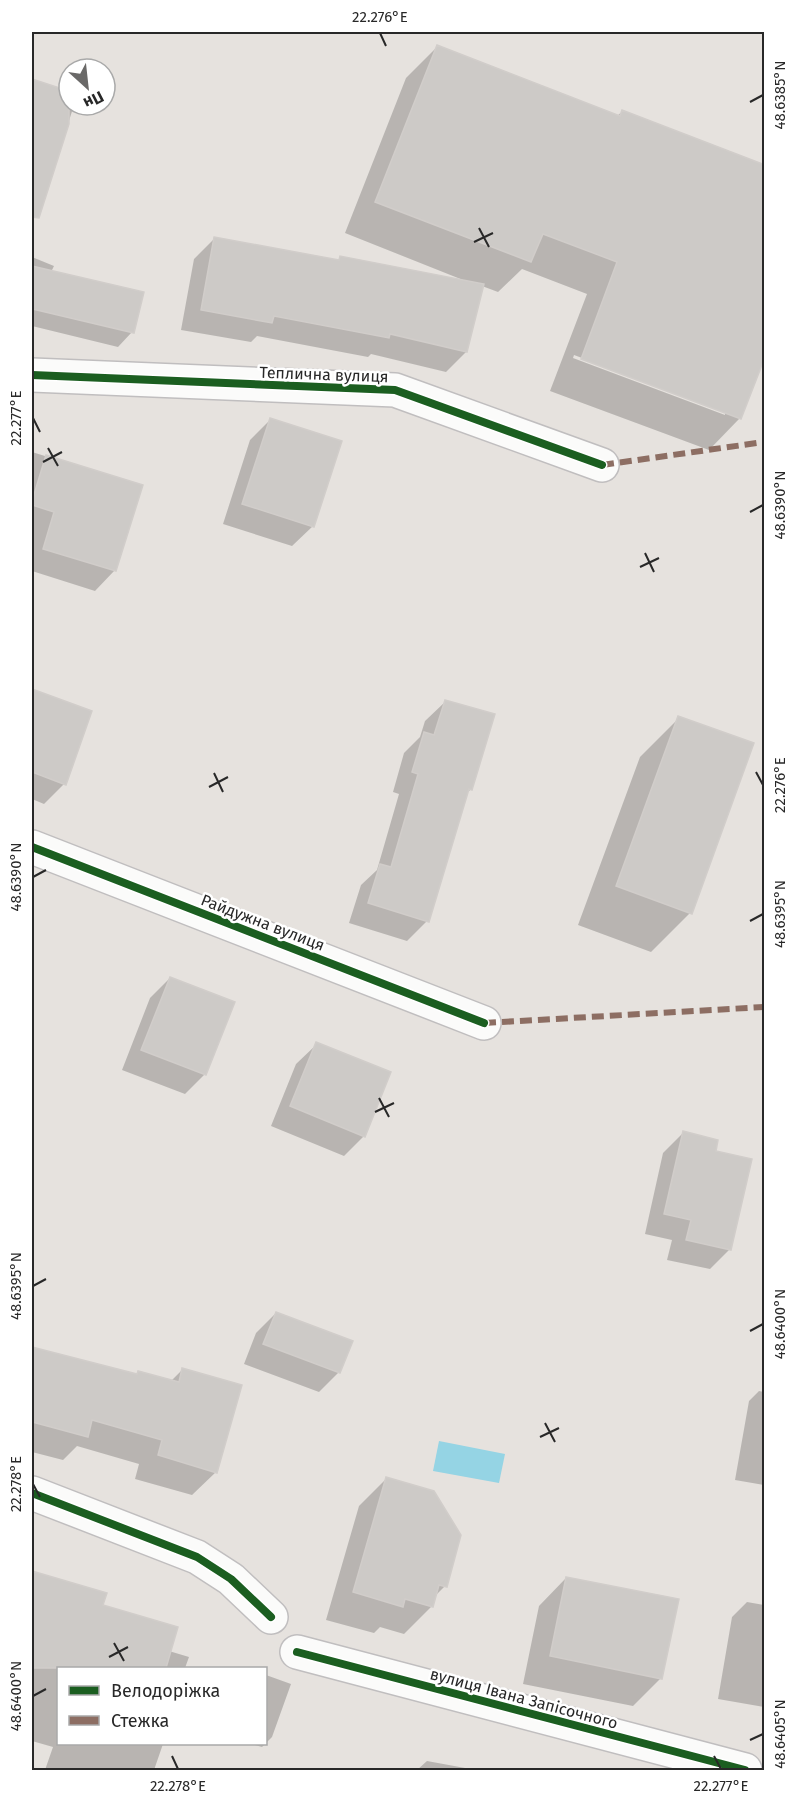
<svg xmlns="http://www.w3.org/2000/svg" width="796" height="1802" font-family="'Fira Sans',sans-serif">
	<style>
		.water { fill: #95d4e4 }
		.shadow { fill: #0003; fill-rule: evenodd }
		.building { fill: #cdcac7; stroke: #d1cdca; stroke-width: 1.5 }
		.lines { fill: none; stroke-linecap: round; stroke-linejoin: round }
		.minor-casing { stroke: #c0bebf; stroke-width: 36 }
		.minor { stroke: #fbfbfa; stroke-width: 33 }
		.quiet { stroke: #8d6e63; stroke-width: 6; stroke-dasharray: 12 6; stroke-linecap: butt }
		.cycleway-casing { stroke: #fff; stroke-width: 11 }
		.cycleway { stroke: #1b5e20; stroke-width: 8 }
		.ticks { fill: none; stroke: #282828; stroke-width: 2 }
		.labels { text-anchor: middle; stroke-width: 5; stroke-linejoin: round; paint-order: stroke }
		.street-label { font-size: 16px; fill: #282828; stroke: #fff }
		.neatline { fill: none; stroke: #282828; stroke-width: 2 }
		.ticks-label { font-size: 15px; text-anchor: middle; fill: #282828 }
	</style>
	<rect width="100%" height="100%" fill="#e6e2de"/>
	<path class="water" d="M 439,1441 L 505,1454 L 499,1483 L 433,1471 Z"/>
	<path class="shadow" d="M 437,47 L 617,116 L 623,111 L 740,418 L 709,450 L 550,391 L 587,294 L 522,269 L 498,292 L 482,286 L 466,352 L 446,372 L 371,354 L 368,357 L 257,336 L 251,342 L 181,330 L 194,259 L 214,239 L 337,261 L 341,257 L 468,282 L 345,233 L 406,78 ZM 574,355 L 725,411 L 725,415 L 573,358 Z
		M 32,81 L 69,93 L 69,105 L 74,105 L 49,184 L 32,201 Z
		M 32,257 L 54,266 L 51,272 L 132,332 L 118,347 L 32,326 Z
		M 270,420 L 313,526 L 292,546 L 223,524 L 250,440 Z
		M 32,452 L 142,486 L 115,570 L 95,591 L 32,571 Z
		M 32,691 L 90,712 L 64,784 L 44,804 L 32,799 Z
		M 446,701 L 471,789 L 466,794 L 427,921 L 407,941 L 349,923 L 361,885 L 377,870 L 399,794 L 393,792 L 404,753 L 420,737 L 425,721 Z
		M 679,718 L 690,913 L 651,952 L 578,925 L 640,757 Z
		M 170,978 L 205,1074 L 185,1094 L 122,1070 L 150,998 Z
		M 317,1044 L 364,1136 L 344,1156 L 271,1126 L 296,1064 Z
		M 683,1133 L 714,1152 L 730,1249 L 710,1269 L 667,1260 L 672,1240 L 645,1234 L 663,1153 Z
		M 276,1313 L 339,1372 L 319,1392 L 244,1364 L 256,1333 Z
		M 32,1348 L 135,1375 L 138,1372 L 171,1381 L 183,1369 L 216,1472 L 192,1495 L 135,1479 L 139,1464 L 77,1446 L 63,1460 L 32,1452 Z
		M 759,1391 L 764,1392 L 764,1485 L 735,1480 L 749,1401 Z
		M 387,1478 L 445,1586 L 434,1597 L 432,1606 L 404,1634 L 380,1627 L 374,1633 L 326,1620 L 359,1506 Z
		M 32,1573 L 105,1594 L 101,1606 L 169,1651 L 189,1657 L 185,1668 L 58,1668 L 58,1744 L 163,1744 L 154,1770 L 45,1770 L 53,1747 L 32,1741 Z
		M 566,1578 L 661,1678 L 633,1706 L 523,1684 L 539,1606 Z
		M 747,1602 L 764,1605 L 764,1707 L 718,1699 L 732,1617 Z
		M 266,1675 L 291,1684 L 272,1737 L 262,1747 L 251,1744 L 266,1744 Z
		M 427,1761 L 476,1770 L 417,1770 Z"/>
	<path class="building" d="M 437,45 L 620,116 L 622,110 L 765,165 L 765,357 L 741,419 L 581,359 L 617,262 L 543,234 L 531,262 L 375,202 Z
		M 32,79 L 69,91 L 69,124 L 39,218 L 32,217 Z
		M 214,237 L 339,260 L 340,256 L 484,284 L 467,352 L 390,334 L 389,338 L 274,316 L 272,323 L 201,310 Z
		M 32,266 L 144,292 L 134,333 L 32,309 Z
		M 270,418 L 342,441 L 314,527 L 242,504 Z
		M 46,455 L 143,485 L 116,571 L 43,549 L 54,512 L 32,505 L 32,501 Z
		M 32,689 L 92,711 L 66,785 L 32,772 Z
		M 445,700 L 495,714 L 472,790 L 469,789 L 429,922 L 368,903 L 380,864 L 391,867 L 418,774 L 412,772 L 424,732 L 434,735 Z
		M 678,716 L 754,743 L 692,914 L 616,886 Z
		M 170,977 L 235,1002 L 206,1075 L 141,1050 Z
		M 316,1042 L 391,1072 L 365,1137 L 290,1106 Z
		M 683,1131 L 718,1140 L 716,1151 L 752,1159 L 731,1250 L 686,1240 L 691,1220 L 664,1214 Z
		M 276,1312 L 353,1341 L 340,1373 L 263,1344 Z
		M 32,1347 L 137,1374 L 138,1371 L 179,1382 L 182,1368 L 242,1385 L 217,1473 L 158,1455 L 162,1440 L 92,1420 L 88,1437 L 32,1422 Z
		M 386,1477 L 434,1491 L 461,1535 L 447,1587 L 439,1585 L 433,1607 L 405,1599 L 403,1607 L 353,1592 Z
		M 32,1571 L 107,1593 L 103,1605 L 178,1627 L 166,1668 L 32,1668 Z
		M 566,1577 L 679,1599 L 662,1679 L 550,1656 Z"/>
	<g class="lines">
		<defs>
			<path id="minor" d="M 32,375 L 395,390 L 602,465
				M 32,847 L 484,1023
				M 32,1493 L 197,1557 L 231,1579 L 271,1617
				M 297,1652 L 745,1770"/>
		</defs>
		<use href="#minor" class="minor-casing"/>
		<use href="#minor" class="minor"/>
		<path class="quiet" d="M 602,465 L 764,442
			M 484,1023 L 764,1007"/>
		<defs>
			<path id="cycleway" d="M 32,375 L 395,390 L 602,465
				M 32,847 L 484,1023
				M 32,1493 L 197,1557 L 231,1579 L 271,1617
				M 297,1652 L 745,1770"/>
		</defs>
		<use href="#cycleway" class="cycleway-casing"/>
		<use href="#cycleway" class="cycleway"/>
	</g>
	<path class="ticks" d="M 380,33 L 386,46M 750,102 L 763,95M 479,228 L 489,247M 474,242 L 493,233M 33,418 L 40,432M 48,448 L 58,466M 43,462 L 62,452M 750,512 L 763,505M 645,553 L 654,572M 640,567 L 659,558M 756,772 L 763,785M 214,773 L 223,792M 209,787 L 228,777M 33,877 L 46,870M 750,921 L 763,914M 379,1098 L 389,1117M 375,1112 L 394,1103M 33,1286 L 46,1279M 750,1331 L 763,1324M 545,1423 L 555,1442M 540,1437 L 559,1428M 33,1484 L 40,1497M 114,1643 L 124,1661M 109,1657 L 128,1647M 33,1696 L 46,1689M 750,1740 L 763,1734M 172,1756 L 178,1769M 714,1756 L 721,1769"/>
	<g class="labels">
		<g class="street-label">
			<text transform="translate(324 374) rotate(2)" y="6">Теплична вулиця</text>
			<text transform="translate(263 922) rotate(21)" y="6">Райдужна вулиця</text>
			<text transform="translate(524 1698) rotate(15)" y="6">вулиця Івана Запісочного</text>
		</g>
	</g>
	<rect width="796" height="1802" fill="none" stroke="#ffffff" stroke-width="66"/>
	<rect x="57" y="1667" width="210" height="78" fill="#ffffff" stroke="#a9a9a9" stroke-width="1.5"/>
	<rect x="69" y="1686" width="30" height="9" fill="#1b5e20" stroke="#a9a9a9" stroke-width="1.5"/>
	<text x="111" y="1697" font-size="18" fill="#282828">Велодоріжка</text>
	<rect x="69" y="1716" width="30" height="9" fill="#8d6e63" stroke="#a9a9a9" stroke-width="1.5"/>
	<text x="111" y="1727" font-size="18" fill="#282828">Стежка</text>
	<g transform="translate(87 87) rotate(153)"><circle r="28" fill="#ffffff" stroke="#a9a9a9" stroke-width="1.5"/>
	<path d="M0-4.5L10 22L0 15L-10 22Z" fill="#6a6968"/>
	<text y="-9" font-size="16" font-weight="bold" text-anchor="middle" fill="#282828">Пн</text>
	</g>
	<rect x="33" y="33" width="730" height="1736" class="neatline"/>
	<g class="ticks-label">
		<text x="380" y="22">22.276°E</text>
		<text transform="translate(780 95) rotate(-90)" y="5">48.6385°N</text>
		<text transform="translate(16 418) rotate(-90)" y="5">22.277°E</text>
		<text transform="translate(780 505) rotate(-90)" y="5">48.6390°N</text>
		<text transform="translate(780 785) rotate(-90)" y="5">22.276°E</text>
		<text transform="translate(16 877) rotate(-90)" y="5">48.6390°N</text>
		<text transform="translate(780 914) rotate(-90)" y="5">48.6395°N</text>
		<text transform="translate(16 1286) rotate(-90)" y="5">48.6395°N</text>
		<text transform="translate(780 1324) rotate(-90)" y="5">48.6400°N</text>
		<text transform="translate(16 1484) rotate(-90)" y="5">22.278°E</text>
		<text transform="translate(16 1696) rotate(-90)" y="5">48.6400°N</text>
		<text transform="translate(780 1734) rotate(-90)" y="5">48.6405°N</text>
		<text x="178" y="1791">22.278°E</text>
		<text x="721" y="1791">22.277°E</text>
	</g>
</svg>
